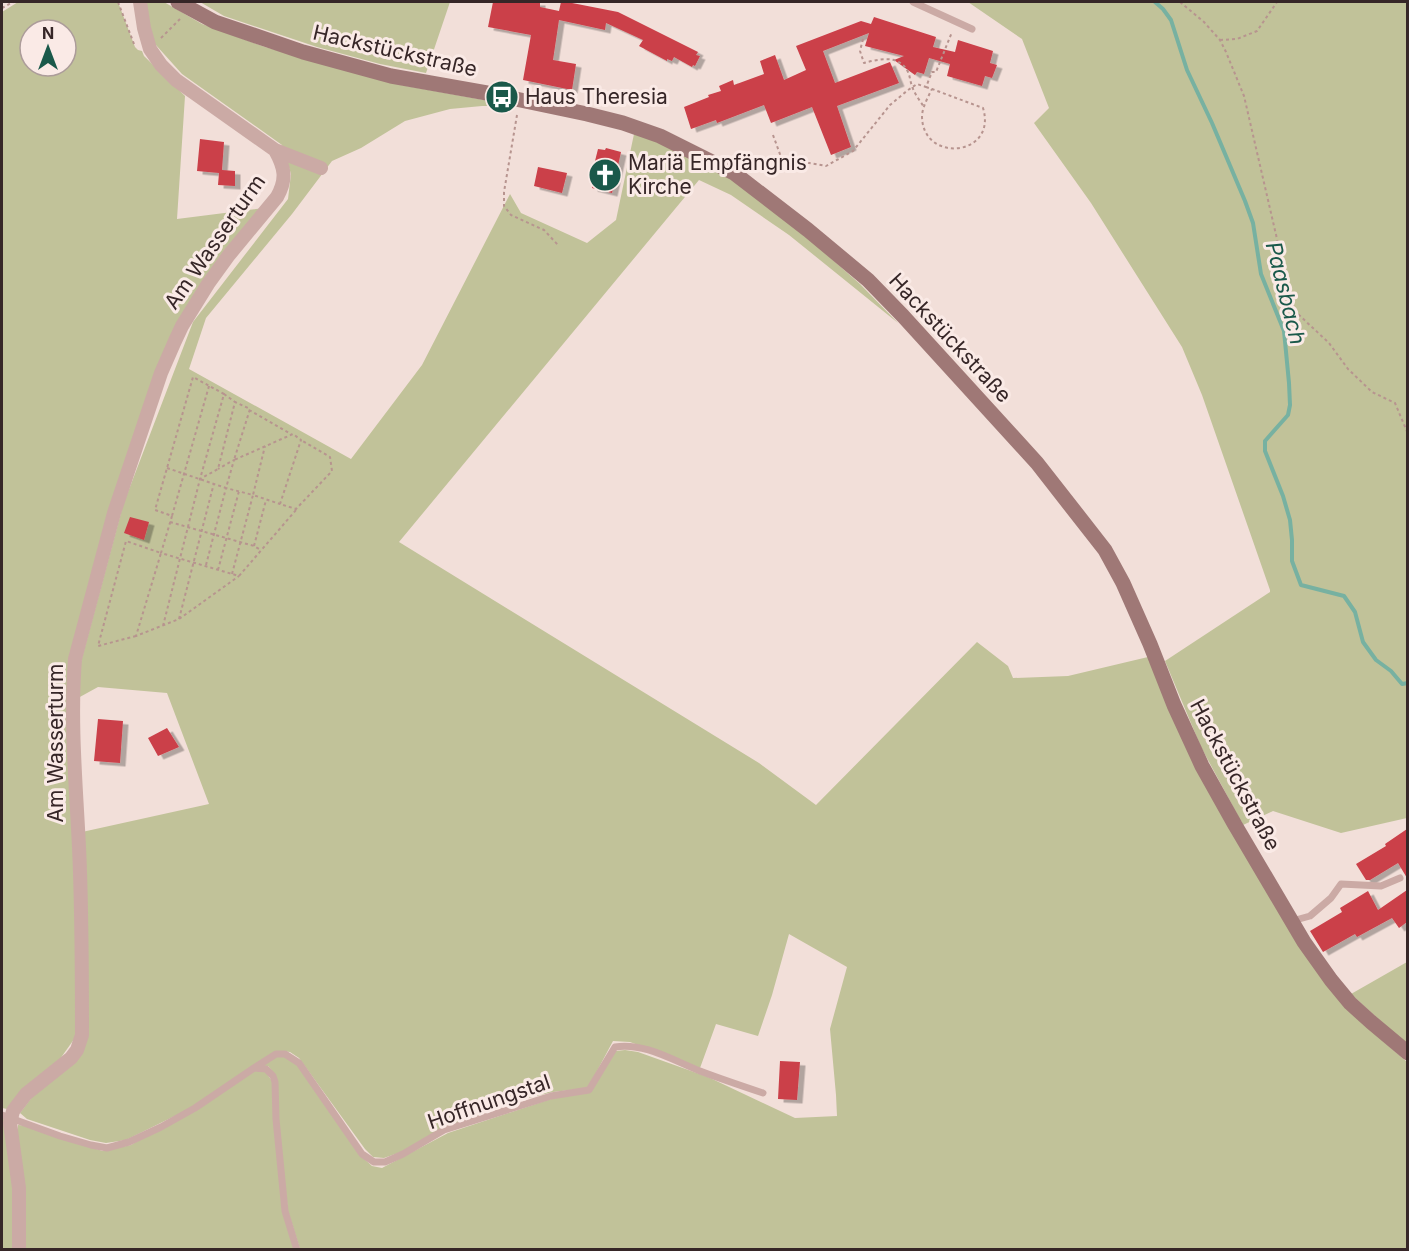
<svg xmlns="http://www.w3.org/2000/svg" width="1409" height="1251" font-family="Inter,sans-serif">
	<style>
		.green { fill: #c1c299; fill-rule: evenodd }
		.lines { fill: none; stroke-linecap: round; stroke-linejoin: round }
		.stream { stroke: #77b1a1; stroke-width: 4 }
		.building { fill: #cb3f49; filter: url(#shadow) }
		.path { stroke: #b7948f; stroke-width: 2; stroke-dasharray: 3 3; stroke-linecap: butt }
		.lane { stroke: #cbaaa5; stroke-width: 7 }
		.street { stroke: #cbaaa5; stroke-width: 14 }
		.secondary { stroke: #9f7876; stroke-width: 15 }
		.labels { text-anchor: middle; stroke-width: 6; stroke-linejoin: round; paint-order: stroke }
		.street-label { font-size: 21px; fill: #362627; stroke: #faeae6 }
		.poi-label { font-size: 21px; fill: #362627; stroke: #faeae6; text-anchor: start }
		.water-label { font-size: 22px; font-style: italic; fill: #1a594a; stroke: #faeae6 }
	</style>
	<defs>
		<filter id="shadow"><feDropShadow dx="5.5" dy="3.5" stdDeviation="0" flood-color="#0004"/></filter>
	</defs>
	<rect width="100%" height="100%" fill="#f2dfd9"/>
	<path class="green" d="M 18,2 L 118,2 L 135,47 L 138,50 L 142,51 L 144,56 L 185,96 L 177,219 L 264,208 L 182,316 L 72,646 L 77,1035 L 60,1059 L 7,1109 L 2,1108 L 2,12 ZM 30,30 L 66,30 L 66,66 L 30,66 Z
		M 146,2 L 164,2 L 202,24 L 265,47 L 401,85 L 517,106 L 482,106 L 450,109 L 405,121 L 361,148 L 332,161 L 292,214 L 206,318 L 189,369 L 351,459 L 422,365 L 510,194 L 521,213 L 587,243 L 616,220 L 634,134 L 658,140 L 732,178 L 817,246 L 860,284 L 898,323 L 789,235 L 731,195 L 699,180 L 399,542 L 759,763 L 816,805 L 977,642 L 1008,666 L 1013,678 L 1068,676 L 1148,657 L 1231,828 L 1376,1035 L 1407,1062 L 1407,1249 L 437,1250 L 435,1248 L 430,1250 L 300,1249 L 288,1211 L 273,1072 L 268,1066 L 262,1066 C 279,1054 279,1052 297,1064 L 360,1155 L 372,1166 L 382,1168 L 448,1133 L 551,1099 L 590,1092 L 616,1051 L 625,1050 L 638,1052 L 708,1077 L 795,1118 L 837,1116 L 836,1095 L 830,1029 L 847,967 L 789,934 L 772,995 L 758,1036 L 716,1024 L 700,1068 L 630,1042 L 613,1041 L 588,1088 L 553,1092 L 520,1100 L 444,1128 L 401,1152 L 384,1158 L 373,1157 L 365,1149 L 299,1058 L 290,1052 L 282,1051 L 274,1052 L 193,1107 L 126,1140 L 106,1143 L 90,1140 L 27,1119 L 20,1113 L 32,1097 L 85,1044 L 82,832 L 209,804 L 167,693 L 98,687 L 78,698 L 79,669 L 123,505 L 193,322 L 288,199 L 291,174 L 282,145 L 182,74 L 155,44 L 149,25 Z
		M 200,2 L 450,2 L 426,73 L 380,64 L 317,47 L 224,16 Z
		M 968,2 L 1407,2 L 1407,818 L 1341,833 L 1273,811 L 1243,825 L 1201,747 L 1165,661 L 1270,592 L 1270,590 L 1202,395 L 1182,347 L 1091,203 L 1034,123 L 1049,108 L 1022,39 Z
		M 1407,962 L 1407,1045 L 1351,994 Z
		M 253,1071 L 265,1071 L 272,1081 L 274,1120 L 294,1249 L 25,1249 L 17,1137 L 18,1125 L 30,1126 L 52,1136 L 103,1151 L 131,1145 Z
		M 2,1118 L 5,1119 L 15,1193 L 15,1249 L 2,1250 Z"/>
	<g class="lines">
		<path class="stream" d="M 1155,2 L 1163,9 L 1171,20 L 1187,70 L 1212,123 L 1245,201 L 1253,223 L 1261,274 L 1284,331 L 1289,383 L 1290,405 L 1288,415 L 1265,441 L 1265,451 L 1283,496 L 1290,520 L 1292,540 L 1292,561 L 1301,585 L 1344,596 L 1355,612 L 1363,642 L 1376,660 L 1391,671 L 1402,684 L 1408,683"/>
	</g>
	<path class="building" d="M 493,2 L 540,2 L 540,7 L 559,11 L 561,2 L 567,2 L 618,12 L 698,52 L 696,55 L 700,56 L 695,66 L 693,65 L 692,67 L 674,57 L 672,61 L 667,59 L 667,61 L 639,46 L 643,40 L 606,23 L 605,30 L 559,20 L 553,60 L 576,64 L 572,90 L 523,80 L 531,35 L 488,27 Z
		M 874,17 L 936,37 L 933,47 L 955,52 L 958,40 L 993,51 L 990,63 L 997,65 L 992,78 L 985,76 L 982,86 L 947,76 L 950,64 L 929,58 L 924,74 L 917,72 L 915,75 L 894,60 L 904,56 L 865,46 L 869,33 L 823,51 L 835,83 L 890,62 L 899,83 L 837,106 L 851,147 L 831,155 L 812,107 L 771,123 L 764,105 L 717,123 L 716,120 L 691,129 L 684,107 L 709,97 L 708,95 L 721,91 L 719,86 L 733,80 L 734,85 L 764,74 L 760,61 L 775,55 L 784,80 L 806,70 L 796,46 L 861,21 L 871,24 Z
		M 200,139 L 224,142 L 222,170 L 235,171 L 235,186 L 218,185 L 219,173 L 197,171 Z
		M 606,148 L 621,152 L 612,193 L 592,188 L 598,162 L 595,161 L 598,149 L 605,150 Z
		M 538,167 L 567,173 L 562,193 L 534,186 Z
		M 130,517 L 149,522 L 144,540 L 124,533 Z
		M 98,719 L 123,721 L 120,763 L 94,761 Z
		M 167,728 L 179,747 L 158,756 L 148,738 Z
		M 1407,829 L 1407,878 L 1398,863 L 1370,880 L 1366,880 L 1356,864 L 1386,846 L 1385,844 Z
		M 1407,890 L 1407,922 L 1399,928 L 1392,918 L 1357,937 L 1355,934 L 1323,952 L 1310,931 L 1342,912 L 1340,908 L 1368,891 L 1378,910 Z
		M 780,1061 L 800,1062 L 797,1100 L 778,1099 Z"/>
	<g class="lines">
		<path class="path" d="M 118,2 L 134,44
			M 1180,2 L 1204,22 L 1220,40 L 1226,52 L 1244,96 L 1292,304 L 1299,315 L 1329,343 L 1348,369 L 1372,392 L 1395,403 L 1408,434
			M 2,8 L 13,2
			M 161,38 L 180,19
			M 863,39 L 860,51 L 864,63 C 879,59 899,54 908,72 C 910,76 910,81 912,86 C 914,93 920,101 924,107
			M 1220,40 L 1237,39 L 1257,31 L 1277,2
			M 926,87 L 932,89 L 983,108 C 998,157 921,164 922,115 C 923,106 928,97 932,89
			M 517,115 L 504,192 L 504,206 L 511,215 L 544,230 L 558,245
			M 773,135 L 781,157 L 787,164 L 801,164 L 804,162 L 826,166 L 853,151 L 890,105 L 908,90 L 917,84 L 926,87 L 932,72 L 936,72 L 952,32
			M 209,386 L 172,516 L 155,510 L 193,377 L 224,394 L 200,479 L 218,469 L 235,402 L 250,409 L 234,460 L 293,434 L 301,440 L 280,504 L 296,509 L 332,471 L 330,457 L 301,440
			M 224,394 L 235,402
			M 249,410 L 291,434
			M 167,468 L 226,488 L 234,460 L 218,469
			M 172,516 L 161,553 L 239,576 L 296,510
			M 170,522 L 254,546 L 261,550
			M 254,546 L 266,500
			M 206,565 L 226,488 L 253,495 L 265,446
			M 218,570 L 239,491
			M 232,574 L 253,495 L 280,504
			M 179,619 L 214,483
			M 163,626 L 200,479
			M 136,636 L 98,646 L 126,541 L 161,553 L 136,636 L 179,619 L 239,576"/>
		<path class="lane" d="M 913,2 L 972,29
			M 1292,921 L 1310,916 L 1331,898 L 1341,884 L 1381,886 L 1400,878
			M 254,1068 L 276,1054 L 285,1054 L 299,1063 L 362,1154 L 374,1162 L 385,1162 L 403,1154 L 444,1130 L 551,1096 L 589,1090 L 615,1047 C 644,1042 674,1061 700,1071 C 721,1079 742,1086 763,1093
			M 2,1115 L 60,1136 L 91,1145 L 107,1148 L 129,1142 L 161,1127 L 195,1108 L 254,1068 L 266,1069 L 273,1076 L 275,1082 L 276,1119 L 285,1211 L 297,1250"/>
		<path class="street" d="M 275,150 L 321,168
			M 19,1250 L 19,1188 L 10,1123 L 13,1111 L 26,1094 L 71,1058 L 77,1050 L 82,1035 C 82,972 82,909 79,847 C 76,785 70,721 75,659 L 114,513 L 161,373 L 175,341 L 182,326 L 208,284 L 229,255 L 277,197 C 287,179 285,168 275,150 L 176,80 L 161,65 L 150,49 L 144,28 L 140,2"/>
		<path class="secondary" d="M 178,2 L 215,22 L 303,52 L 391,76 L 487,93 L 587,114 L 623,123 L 660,136 L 734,173 L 808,230 L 868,280 L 903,316 L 1037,463 L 1105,550 L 1123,583 L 1150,644 L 1174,705 L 1202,766 L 1235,825 L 1304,942 L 1331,980 L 1350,1003 L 1371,1022 L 1408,1053"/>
	</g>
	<defs>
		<symbol id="bus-disc" viewBox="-11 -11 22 22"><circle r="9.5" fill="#1a594a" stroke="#faeae6"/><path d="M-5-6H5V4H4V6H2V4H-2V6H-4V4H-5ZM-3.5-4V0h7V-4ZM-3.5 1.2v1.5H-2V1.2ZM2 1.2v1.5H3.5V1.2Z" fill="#fff"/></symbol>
		<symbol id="church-disc" viewBox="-11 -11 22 22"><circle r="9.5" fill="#1a594a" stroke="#faeae6"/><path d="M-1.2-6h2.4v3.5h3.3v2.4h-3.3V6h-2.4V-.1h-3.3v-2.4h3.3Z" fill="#fff"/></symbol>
	</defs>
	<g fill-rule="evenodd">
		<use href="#bus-disc" x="483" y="78" width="38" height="38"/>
		<use href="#church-disc" x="586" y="156" width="38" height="38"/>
	</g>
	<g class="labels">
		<g class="street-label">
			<text transform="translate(395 51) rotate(13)" y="7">Hackstückstraße</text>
			<text transform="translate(215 242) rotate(-55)" y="7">Am Wasserturm</text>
			<text transform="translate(950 338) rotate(47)" y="7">Hackstückstraße</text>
			<text transform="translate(56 743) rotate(-90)" y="7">Am Wasserturm</text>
			<text transform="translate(1235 775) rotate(62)" y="7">Hackstückstraße</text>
			<text transform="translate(489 1102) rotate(-19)" y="7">Hoffnungstal</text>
		</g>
		<g class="poi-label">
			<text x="525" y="104">Haus Theresia</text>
			<text x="628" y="170">Mariä Empfängnis<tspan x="628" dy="24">Kirche</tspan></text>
		</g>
		<g class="water-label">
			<text transform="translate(1286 293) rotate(76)" y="8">Paasbach</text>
		</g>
	</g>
	<rect width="1409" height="1251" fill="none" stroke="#362627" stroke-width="6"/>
	<g transform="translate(48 48)"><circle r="28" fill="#faeae6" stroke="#ac9c9a" stroke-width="1.5"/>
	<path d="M0-4.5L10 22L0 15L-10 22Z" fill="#1a594a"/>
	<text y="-9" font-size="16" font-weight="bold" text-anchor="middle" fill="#362627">N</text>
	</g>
</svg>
